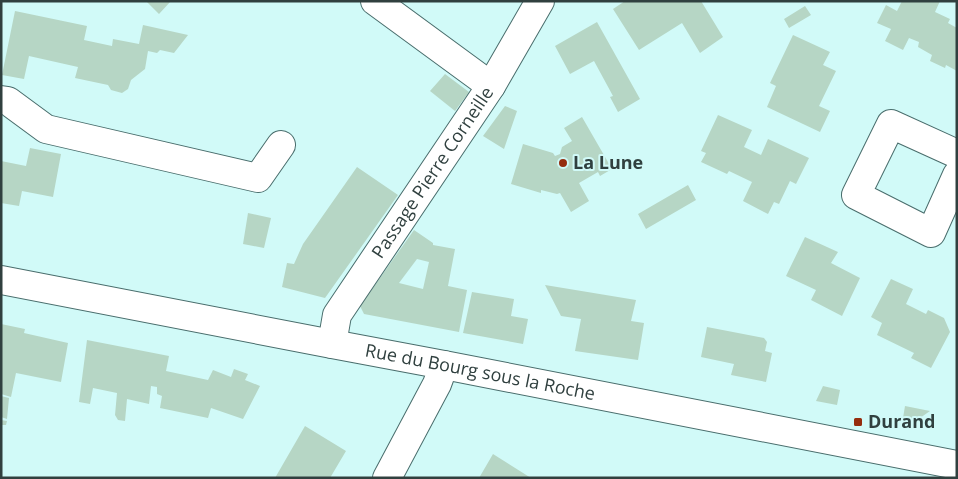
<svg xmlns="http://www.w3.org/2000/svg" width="958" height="479" font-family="'Open Sans',sans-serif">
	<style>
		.building { fill: #b6d6c5; fill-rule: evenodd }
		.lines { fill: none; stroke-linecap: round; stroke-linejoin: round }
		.street-casing { stroke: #496d6c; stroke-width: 30 }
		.secondary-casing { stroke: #496d6c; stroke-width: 30 }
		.street { stroke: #fff; stroke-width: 28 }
		.secondary { stroke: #fff; stroke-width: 28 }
		.poi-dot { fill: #952d0e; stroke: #d1faf8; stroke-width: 2 }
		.labels { text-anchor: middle; stroke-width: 4; stroke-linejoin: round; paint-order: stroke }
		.poi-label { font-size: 18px; font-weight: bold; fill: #30403f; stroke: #d1faf8; text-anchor: start }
		.street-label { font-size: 18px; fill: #30403f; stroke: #d1faf8 }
	</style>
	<rect width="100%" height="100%" fill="#d1faf8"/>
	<path class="building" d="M 146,1 L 171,1 L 159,14 Z
		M 625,1 L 701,1 L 723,37 L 700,53 L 682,23 L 639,50 L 613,9 Z
		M 902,1 L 940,1 L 935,12 L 950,19 L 948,23 L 957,28 L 957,71 L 946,65 L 945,68 L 930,61 L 932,55 L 918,47 L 919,42 L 909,38 L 903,50 L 885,41 L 891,29 L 877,23 L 886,5 L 897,11 Z
		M 805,6 L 811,15 L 789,28 L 784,19 Z
		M 15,11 L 87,26 L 84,40 L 112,46 L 113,39 L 139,44 L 143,25 L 188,35 L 174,53 L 160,50 L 157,53 L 148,51 L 145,69 L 131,80 L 128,89 L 122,93 L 111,90 L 108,85 L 75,78 L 78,67 L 29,56 L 24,79 L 2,75 Z
		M 597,22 L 640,99 L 618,112 L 610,97 L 613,96 L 594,61 L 570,74 L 555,46 Z
		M 793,35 L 830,52 L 823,65 L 836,71 L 819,106 L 830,111 L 820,132 L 767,107 L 776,86 L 770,83 Z
		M 445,74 L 469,92 L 455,111 L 430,91 Z
		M 505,106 L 517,111 L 504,149 L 483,136 Z
		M 718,115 L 752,130 L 744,147 L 761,155 L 768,139 L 809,158 L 796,184 L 790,181 L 779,204 L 774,202 L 768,214 L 743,201 L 752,182 L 729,171 L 727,174 L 701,162 L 706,153 L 701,151 Z
		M 582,117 L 612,169 L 600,176 L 598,172 L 579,183 L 589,201 L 571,212 L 560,193 L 557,194 L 541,190 L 541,193 L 511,184 L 523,144 L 553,153 L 555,156 L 560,154 L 562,147 L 572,141 L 564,128 Z
		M 30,148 L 61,154 L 53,197 L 22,191 L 19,206 L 1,203 L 1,161 L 26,166 Z
		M 357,167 L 398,195 L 325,298 L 282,287 L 287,263 L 294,264 L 303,244 Z
		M 688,185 L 696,200 L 646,229 L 638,214 Z
		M 248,213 L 271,218 L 264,248 L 243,244 Z
		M 414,230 L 433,243 L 433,245 L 455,249 L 448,286 L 467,290 L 459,332 L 364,314 L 360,306 ZM 417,259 L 429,262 L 423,289 L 399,283 Z
		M 805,237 L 838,252 L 831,263 L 860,278 L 842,316 L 811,300 L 816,290 L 786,276 Z
		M 891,279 L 913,289 L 906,304 L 926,314 L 928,310 L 944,318 L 950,332 L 931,368 L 911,358 L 914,353 L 877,335 L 882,323 L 871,317 Z
		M 545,285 L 636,300 L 631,321 L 644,323 L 638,360 L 575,351 L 581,319 L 561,316 Z
		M 472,292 L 514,299 L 511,316 L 528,319 L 523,344 L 463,333 Z
		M 1,324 L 25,329 L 24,333 L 68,343 L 61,382 L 16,373 L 11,397 L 1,394 Z
		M 707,327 L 764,338 L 767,342 L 765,351 L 772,353 L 766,382 L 731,375 L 734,364 L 701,357 Z
		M 87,340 L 169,356 L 166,371 L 208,380 L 213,370 L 231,377 L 234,369 L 248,374 L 245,380 L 260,386 L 243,419 L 211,408 L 208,418 L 160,408 L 162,396 L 157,394 L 157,387 L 151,386 L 149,404 L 127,399 L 125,421 L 118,420 L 115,415 L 117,393 L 93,388 L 90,404 L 79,402 Z
		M 823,386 L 840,390 L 837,405 L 816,401 Z
		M 1,396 L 9,398 L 7,419 L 1,417 Z
		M 905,406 L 930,411 L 920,418 L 918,422 L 903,418 Z
		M 1,420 L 7,421 L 6,425 L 1,425 Z
		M 305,426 L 346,451 L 330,478 L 275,478 Z
		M 493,454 L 531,478 L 479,478 Z"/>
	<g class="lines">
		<defs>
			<g id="street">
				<path d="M 375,1 L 491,86"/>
				<path d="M 1,100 L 8,101 L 46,129 L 258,178 L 281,145"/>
				<path d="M 957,154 L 891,124 L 856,195 L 931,233 L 957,175"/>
				<path id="s1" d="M 332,344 L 337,315 L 491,86 L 540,1"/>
				<path d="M 387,478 L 437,384 L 444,365"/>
			</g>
			<g id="secondary">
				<path id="s2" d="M 1,280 L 332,344 L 444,365 L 957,465"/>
			</g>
		</defs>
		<use href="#street" class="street-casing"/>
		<use href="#secondary" class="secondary-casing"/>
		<use href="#street" class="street"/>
		<use href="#secondary" class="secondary"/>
	</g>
	<g class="poi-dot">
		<circle cx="563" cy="163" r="5"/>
		<rect x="853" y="417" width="10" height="10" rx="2.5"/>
	</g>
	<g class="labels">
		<g class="poi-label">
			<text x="573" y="169">La Lune</text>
			<text x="868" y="428">Durand</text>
		</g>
		<g class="street-label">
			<text dy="6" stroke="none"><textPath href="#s1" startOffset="201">Passage Pierre Corneille</textPath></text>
			<text dy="6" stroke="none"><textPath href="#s2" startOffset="488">Rue du Bourg sous la Roche</textPath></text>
		</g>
	</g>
	<rect width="958" height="479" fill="none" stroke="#30403f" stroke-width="5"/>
</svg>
